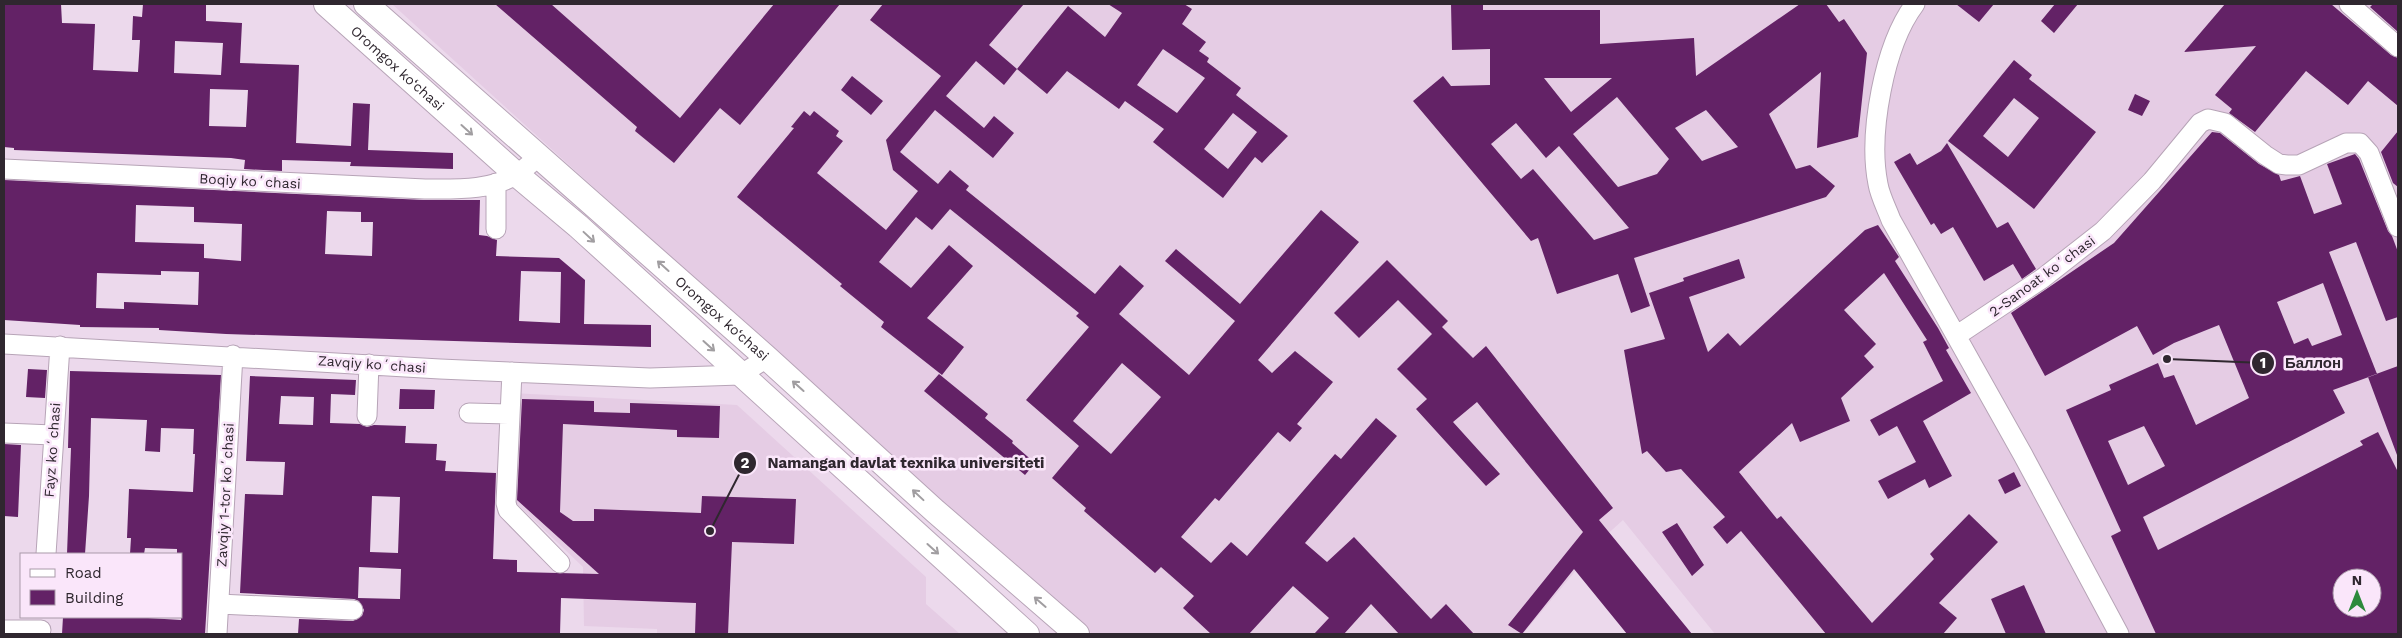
<svg xmlns="http://www.w3.org/2000/svg" width="2402" height="638" font-family="'Work Sans',sans-serif">
	<style>
		.built { fill: #e5cce4; fill-rule: evenodd }
		.building { fill: #632266; fill-rule: evenodd }
		.lines { fill: none; stroke-linecap: round; stroke-linejoin: round }
		.minor-casing { stroke: #b7a4b7; stroke-width: 21 }
		.major-casing { stroke: #b7a4b7; stroke-width: 26 }
		.minor { stroke: #fff; stroke-width: 19 }
		.major { stroke: #fff; stroke-width: 24 }
		.oneway { stroke: #a19ea1 }
		.labels { text-anchor: middle; stroke-width: 5; stroke-linejoin: round; paint-order: stroke }
		.street-label { font-size: 14px; fill: #2f272f; stroke: #fae6fa }
		.leader { fill: none; stroke: #2f272f; stroke-width: 2 }
		.callout-dot { fill: #2f272f; stroke: #fae6fa; stroke-width: 2 }
		.mark-label { font-size: 15px; text-anchor: middle; font-weight: bold; fill: #fff }
		.callout-label { font-size: 15px; text-anchor: middle; font-weight: bold; fill: #2f272f; stroke: #fae6fa; stroke-width: 5; stroke-linejoin: round; paint-order: stroke }
	</style>
	<rect width="100%" height="100%" fill="#ecd9ec"/>
	<path class="built" d="M 392,4 L 2398,4 L 2398,634 L 1715,634 L 1623,520 L 1602,539 L 1523,634 L 1092,634 L 953,514 ZM 2342,578 L 2372,578 L 2372,608 L 2342,608 Z
		M 512,393 L 737,405 L 926,577 L 926,604 L 960,634 L 657,634 L 657,629 L 584,626 L 583,567 L 507,494 Z"/>
	<path class="building" d="M 4,4 L 61,4 L 62,23 L 95,24 L 93,70 L 138,72 L 140,40 L 132,40 L 133,16 L 142,17 L 143,4 L 206,4 L 206,21 L 242,23 L 240,63 L 299,65 L 296,143 L 351,146 L 353,103 L 370,104 L 368,150 L 453,153 L 453,169 L 350,166 L 351,162 L 282,160 L 282,171 L 244,169 L 245,160 L 231,158 L 14,150 L 14,148 L 4,147 ZM 175,41 L 223,43 L 221,75 L 174,73 ZM 210,89 L 248,90 L 246,127 L 209,126 Z
		M 495,4 L 551,4 L 680,118 L 774,4 L 840,4 L 740,125 L 720,108 L 674,163 L 635,131 L 637,127 Z
		M 883,4 L 1024,4 L 989,45 L 1017,69 L 1004,85 L 976,61 L 946,96 L 984,128 L 994,116 L 1014,133 L 993,158 L 935,110 L 900,152 L 938,184 L 950,170 L 969,186 L 966,190 L 1095,294 L 1120,265 L 1144,286 L 1119,314 L 1189,375 L 1235,321 L 1165,261 L 1176,249 L 1240,304 L 1321,210 L 1359,242 L 1258,360 L 1272,373 L 1295,351 L 1333,382 L 1297,424 L 1302,428 L 1290,442 L 1278,432 L 1219,501 L 1215,498 L 1181,537 L 1211,563 L 1231,542 L 1247,556 L 1335,454 L 1341,459 L 1376,418 L 1397,436 L 1305,543 L 1327,562 L 1354,537 L 1431,619 L 1446,604 L 1474,634 L 1399,634 L 1371,604 L 1344,634 L 1314,634 L 1329,618 L 1293,586 L 1249,634 L 1211,634 L 1183,608 L 1194,596 L 1161,567 L 1155,573 L 1084,511 L 1086,508 L 1052,478 L 1079,446 L 1026,400 L 1089,327 L 1076,316 L 1079,313 L 950,209 L 932,230 L 916,217 L 879,262 L 911,288 L 949,245 L 973,266 L 927,318 L 964,347 L 942,375 L 881,327 L 884,322 L 840,286 L 842,284 L 737,197 L 794,128 L 791,127 L 804,111 L 810,116 L 814,111 L 839,131 L 836,136 L 843,141 L 817,173 L 886,230 L 918,191 L 893,170 L 886,140 L 941,76 L 870,20 ZM 1122,363 L 1161,397 L 1111,454 L 1073,421 Z
		M 1108,4 L 1184,4 L 1192,9 L 1182,24 L 1206,42 L 1199,51 L 1209,58 L 1207,62 L 1241,88 L 1236,95 L 1288,136 L 1262,163 L 1255,157 L 1223,198 L 1153,142 L 1164,129 L 1125,101 L 1119,109 L 1067,71 L 1047,94 L 1017,69 L 1068,6 L 1105,37 L 1122,13 ZM 1163,49 L 1205,78 L 1177,113 L 1137,85 ZM 1233,113 L 1257,132 L 1228,169 L 1204,149 Z
		M 1451,4 L 1483,4 L 1483,10 L 1600,10 L 1600,44 L 1694,38 L 1696,76 L 1800,4 L 1826,4 L 1839,22 L 1844,19 L 1867,53 L 1858,137 L 1817,148 L 1821,72 L 1769,114 L 1796,169 L 1810,165 L 1835,186 L 1826,197 L 1634,258 L 1650,306 L 1631,313 L 1618,274 L 1557,294 L 1538,238 L 1531,241 L 1413,101 L 1443,76 L 1451,86 L 1490,85 L 1490,49 L 1452,50 ZM 1544,78 L 1612,78 L 1571,112 ZM 1617,97 L 1669,159 L 1657,174 L 1618,187 L 1573,134 ZM 1706,110 L 1738,147 L 1702,161 L 1675,128 ZM 1516,123 L 1546,158 L 1559,146 L 1629,228 L 1594,240 L 1533,169 L 1521,179 L 1491,144 Z
		M 1956,4 L 1994,4 L 1979,22 Z
		M 2055,4 L 2078,4 L 2054,33 L 2041,21 Z
		M 2225,4 L 2331,4 L 2391,55 L 2398,58 L 2398,106 L 2368,81 L 2348,105 L 2306,71 L 2255,132 L 2229,113 L 2232,109 L 2215,95 L 2256,46 L 2184,52 Z
		M 2373,4 L 2398,4 L 2398,32 L 2370,7 Z
		M 2014,60 L 2032,75 L 2029,79 L 2096,132 L 2034,209 L 1948,141 ZM 2014,98 L 2039,118 L 2008,157 L 1983,136 Z
		M 852,76 L 883,101 L 871,115 L 841,90 Z
		M 2135,94 L 2150,101 L 2142,116 L 2128,110 Z
		M 2398,131 L 2398,187 L 2393,183 L 2381,152 Z
		M 2212,132 L 2220,133 L 2259,164 L 2279,175 L 2281,181 L 2300,176 L 2314,214 L 2342,204 L 2327,164 L 2355,154 L 2359,159 L 2388,231 L 2392,236 L 2398,252 L 2398,317 L 2386,321 L 2356,242 L 2329,252 L 2377,374 L 2333,390 L 2345,413 L 2143,517 L 2158,550 L 2363,445 L 2360,441 L 2378,432 L 2398,472 L 2398,634 L 2156,634 L 2111,536 L 2121,531 L 2066,410 L 2111,390 L 2109,385 L 2158,363 L 2164,378 L 2174,375 L 2196,425 L 2249,398 L 2219,325 L 2174,343 L 2153,355 L 2137,326 L 2045,376 L 2011,313 L 2114,243 ZM 2323,283 L 2342,335 L 2312,346 L 2308,338 L 2294,344 L 2277,302 ZM 2144,426 L 2165,466 L 2128,485 L 2108,441 ZM 2342,578 L 2372,578 L 2372,608 L 2342,608 Z
		M 1947,143 L 1997,228 L 2008,222 L 2036,269 L 2022,279 L 2013,264 L 1984,281 L 1953,227 L 1941,234 L 1934,223 L 1931,225 L 1894,162 L 1910,153 L 1917,165 L 1941,151 Z
		M 4,180 L 424,200 L 480,200 L 479,235 L 487,236 L 497,240 L 496,256 L 559,258 L 585,280 L 584,324 L 651,325 L 651,347 L 226,334 L 159,330 L 159,328 L 80,327 L 80,325 L 4,320 ZM 136,205 L 194,207 L 194,222 L 242,224 L 241,261 L 204,258 L 204,244 L 135,242 ZM 327,211 L 361,212 L 361,222 L 373,222 L 372,256 L 325,254 ZM 161,271 L 199,272 L 198,305 L 124,302 L 124,309 L 96,308 L 97,273 L 161,275 ZM 521,271 L 561,272 L 560,323 L 519,321 Z
		M 1878,225 L 1899,257 L 1895,261 L 1938,328 L 1949,348 L 1946,350 L 1971,393 L 1923,421 L 1952,476 L 1929,488 L 1925,479 L 1888,499 L 1878,481 L 1916,462 L 1897,426 L 1879,436 L 1870,420 L 1943,381 L 1923,342 L 1927,340 L 1884,273 L 1844,310 L 1876,344 L 1864,356 L 1874,367 L 1841,398 L 1850,421 L 1800,442 L 1792,423 L 1739,472 L 1777,519 L 1781,516 L 1872,623 L 1934,559 L 1930,554 L 1969,514 L 1998,542 L 1939,603 L 1957,618 L 1943,634 L 1826,634 L 1741,531 L 1727,544 L 1713,527 L 1725,517 L 1681,469 L 1666,472 L 1647,451 L 1642,454 L 1624,350 L 1665,339 L 1649,293 L 1684,281 L 1683,278 L 1739,259 L 1745,278 L 1689,297 L 1708,352 L 1728,333 L 1740,346 L 1865,230 Z
		M 1387,260 L 1448,321 L 1442,327 L 1473,358 L 1486,346 L 1613,508 L 1599,520 L 1692,634 L 1627,634 L 1574,569 L 1522,634 L 1508,625 L 1583,532 L 1477,402 L 1453,422 L 1500,474 L 1486,486 L 1416,409 L 1427,399 L 1397,369 L 1432,334 L 1398,300 L 1359,338 L 1334,313 Z
		M 2398,366 L 2398,455 L 2397,455 L 2368,377 Z
		M 28,369 L 47,370 L 45,398 L 26,397 Z
		M 70,371 L 221,375 L 205,634 L 62,634 L 63,617 L 148,617 L 148,618 L 181,620 L 181,554 L 177,554 L 177,549 L 145,548 L 144,554 L 130,554 L 131,538 L 127,538 L 129,489 L 193,492 L 195,454 L 193,454 L 194,429 L 161,428 L 160,452 L 145,451 L 147,420 L 91,418 L 89,496 L 85,554 L 67,554 L 71,448 L 68,448 Z
		M 939,374 L 988,414 L 985,418 L 1013,441 L 1012,443 L 1035,463 L 1025,475 L 924,391 Z
		M 250,376 L 356,380 L 355,395 L 331,394 L 330,423 L 360,424 L 367,427 L 374,425 L 406,426 L 405,443 L 437,444 L 436,460 L 446,461 L 445,471 L 496,473 L 493,559 L 517,560 L 517,572 L 599,574 L 517,500 L 522,399 L 594,401 L 594,412 L 630,413 L 630,403 L 720,406 L 719,438 L 677,437 L 677,430 L 563,424 L 560,512 L 573,521 L 594,521 L 594,509 L 701,513 L 702,496 L 796,499 L 794,544 L 732,542 L 728,634 L 695,634 L 696,603 L 561,598 L 560,634 L 298,634 L 299,619 L 353,621 L 362,616 L 364,610 L 359,601 L 354,599 L 240,593 L 245,494 L 283,495 L 285,462 L 246,461 ZM 281,396 L 314,397 L 313,425 L 279,424 ZM 372,496 L 400,497 L 398,553 L 370,552 ZM 359,567 L 401,569 L 400,599 L 358,598 Z
		M 400,389 L 435,390 L 434,409 L 399,409 Z
		M 4,444 L 21,445 L 18,517 L 4,516 Z
		M 2014,472 L 2021,486 L 2005,494 L 1998,480 Z
		M 1677,523 L 1704,565 L 1692,576 L 1662,532 Z
		M 2024,585 L 2046,634 L 2006,634 L 1991,599 Z"/>
	<g class="lines">
		<defs>
			<path id="minor" d="M 1915,4 C 1884,45 1868,134 1878,184 C 1880,196 1887,209 1891,220 L 2023,455 L 2119,634
				M 2349,4 L 2398,47
				M 4,169 L 425,189 C 455,189 491,191 517,174 C 525,169 532,162 539,156
				M 496,229 L 496,183
				M 1956,336 L 2043,278 L 2103,231 L 2152,181 L 2200,123 L 2208,119 L 2225,123 L 2265,155 L 2279,164 L 2287,165 L 2299,165 L 2346,143 L 2360,143 L 2369,153 L 2398,227
				M 4,344 L 440,369 L 650,378 L 740,375 L 767,358
				M 512,372 L 506,503 L 508,510 L 560,563
				M 469,413 L 509,414
				M 367,416 L 369,364
				M 4,433 L 53,435
				M 46,554 L 60,346
				M 219,604 L 353,610
				M 4,630 L 41,630
				M 217,634 L 233,355"/>
			<g id="major">
				<path id="s1" d="M 326,4 L 516,174 L 578,226 L 1027,634"/>
				<path id="s2" d="M 366,4 L 767,358 L 935,511 L 1077,634"/>
			</g>
		</defs>
		<use href="#minor" class="minor-casing"/>
		<use href="#major" class="major-casing"/>
		<use href="#minor" class="minor"/>
		<use href="#major" class="major"/>
	</g>
	<defs><path id="oneway-shaft" d="M-6 0H5M1.5-3L5.5 0L1.5 3" fill="none" stroke-width="1.6" stroke-linecap="round" stroke-linejoin="round" transform="scale(1.25)"/></defs>
	<g class="oneway">
		<use href="#oneway-shaft" transform="translate(467 130) rotate(42)"/>
		<use href="#oneway-shaft" transform="translate(589 237) rotate(43)"/>
		<use href="#oneway-shaft" transform="translate(663 266) rotate(-138)"/>
		<use href="#oneway-shaft" transform="translate(709 346) rotate(42)"/>
		<use href="#oneway-shaft" transform="translate(798 386) rotate(-138)"/>
		<use href="#oneway-shaft" transform="translate(918 495) rotate(-137)"/>
		<use href="#oneway-shaft" transform="translate(933 549) rotate(42)"/>
		<use href="#oneway-shaft" transform="translate(1040 602) rotate(-139)"/>
	</g>
	<g class="labels">
		<g class="street-label">
			<text dy="5" stroke="none"><textPath href="#s1" startOffset="96">Oromgox ko‘chasi</textPath></text>
			<text transform="translate(250 181) rotate(3)" y="5">Boqiy koʻchasi</text>
			<text transform="translate(2042 276) rotate(-36)" y="5">2-Sanoat koʻchasi</text>
			<text dy="5" stroke="none"><textPath href="#s2" startOffset="475">Oromgox ko‘chasi</textPath></text>
			<text transform="translate(372 364) rotate(4)" y="5">Zavqiy koʻchasi</text>
			<text transform="translate(52 450) rotate(-86)" y="5">Fayz koʻchasi</text>
			<text transform="translate(225 495) rotate(-87)" y="5">Zavqiy 1-tor koʻchasi</text>
		</g>
	</g>
	<path class="leader" d="M2167 359L2263 363M710 531L745 463"/>
	<g class="callout-dot">
		<circle cx="2167" cy="359" r="5"/>
		<circle cx="710" cy="531" r="5"/>
		<circle cx="2263" cy="363" r="12"/>
		<circle cx="745" cy="463" r="12"/>
	</g>
	<g class="mark-label">
		<text x="2263" y="368">1</text>
		<text x="745" y="468">2</text>
	</g>
	<g class="callout-label">
		<text x="2313" y="368">Баллон</text>
		<text x="906" y="468">Namangan davlat texnika universiteti</text>
	</g>
	<rect width="2402" height="638" fill="none" stroke="#2f272f" stroke-width="10"/>
	<rect x="20" y="553" width="162" height="65" fill="#fae6fa" stroke="#a99aa9"/>
	<rect x="30" y="569" width="25" height="8" fill="#ffffff" stroke="#a99aa9"/>
	<text x="65" y="578" font-size="15" fill="#2f272f">Road</text>
	<rect x="30" y="590" width="25" height="15" fill="#632266" stroke="#a99aa9"/>
	<text x="65" y="603" font-size="15" fill="#2f272f">Building</text>
	<g transform="translate(2357 593)"><circle r="24" fill="#fae6fa" stroke="#a99aa9"/>
	<path d="M0-4L9 19L0 12L-9 19Z" fill="#2d8a3c"/>
	<text y="-8" font-size="14" font-weight="bold" text-anchor="middle" fill="#2f272f">N</text>
	</g>
</svg>
